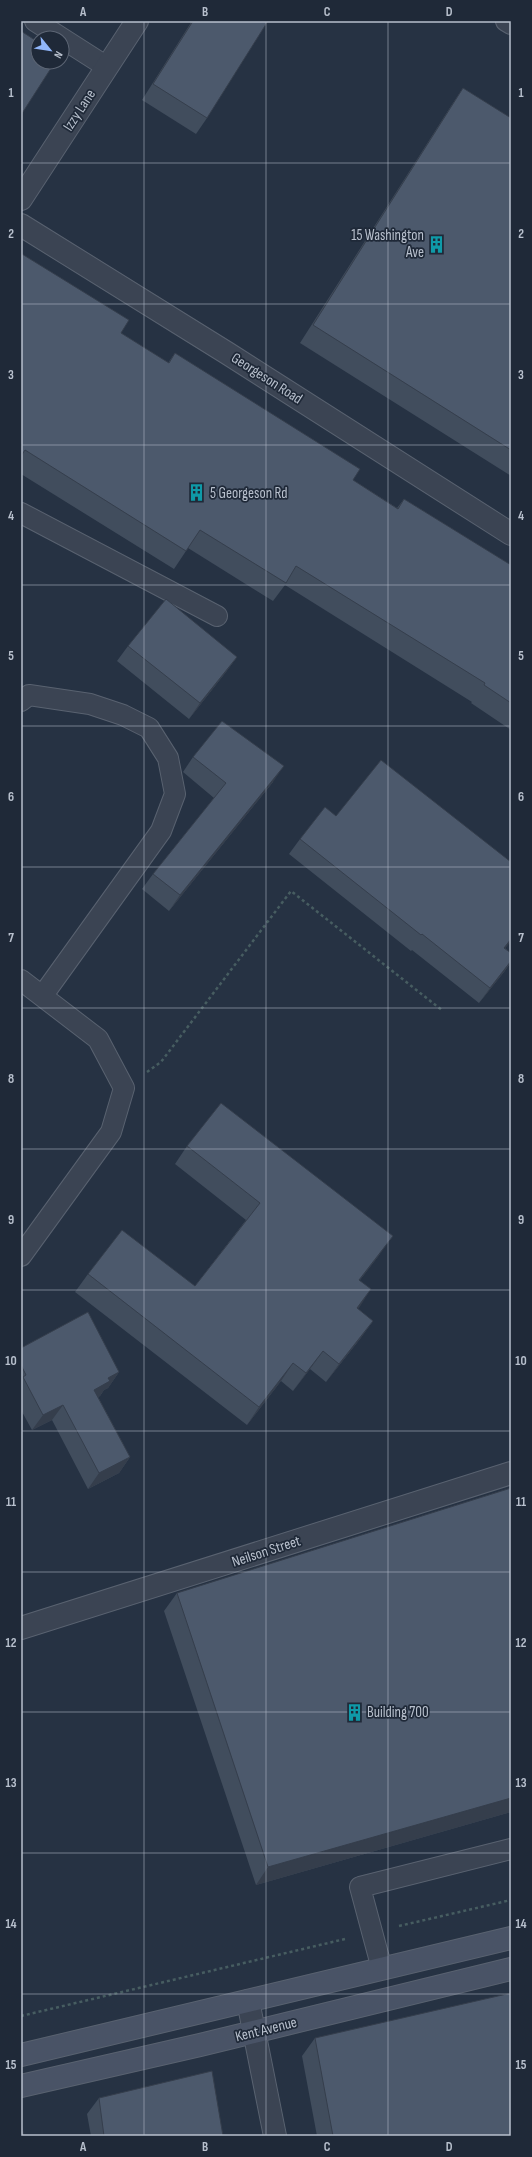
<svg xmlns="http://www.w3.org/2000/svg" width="532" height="2157" font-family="'Sofia Sans Condensed',sans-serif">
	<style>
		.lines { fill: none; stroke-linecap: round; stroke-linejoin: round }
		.service-casing { stroke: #596270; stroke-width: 22 }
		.minor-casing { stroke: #596270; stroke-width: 24 }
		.secondary-casing { stroke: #596270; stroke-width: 24 }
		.path { stroke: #475d61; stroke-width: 2.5; stroke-dasharray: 3 3; stroke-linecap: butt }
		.service { stroke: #3b4453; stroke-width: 20 }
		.minor { stroke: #3b4453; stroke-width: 22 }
		.secondary { stroke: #495366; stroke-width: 22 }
		.wall { fill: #414d5d }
		.shaded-wall { fill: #353e4c }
		.building { fill: #4c596c; stroke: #353e4c }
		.grid { fill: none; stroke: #b8c0cd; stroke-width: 1; stroke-opacity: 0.55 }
		.labels { text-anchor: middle; stroke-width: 3.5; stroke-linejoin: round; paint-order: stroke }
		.street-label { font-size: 15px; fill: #b8c0cd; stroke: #1f2938 }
		.poi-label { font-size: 15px; fill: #b8c0cd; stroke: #1f2938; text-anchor: start }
		.neatline { fill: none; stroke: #b8c0cd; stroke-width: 1.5 }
		.grid-label { font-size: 13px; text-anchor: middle; font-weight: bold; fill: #b8c0cd }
	</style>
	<rect width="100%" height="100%" fill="#263243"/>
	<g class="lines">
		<defs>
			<path id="service" d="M 35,21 L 107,67
				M 506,21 L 511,24
				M 21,513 L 217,616
				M 21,701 L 29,695 L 90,704 L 123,715 L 149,728 L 168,758 L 175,794 L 161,831 L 43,995
				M 21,980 L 98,1039 L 124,1088 L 111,1132 L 21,1256
				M 382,1969 L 360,1887 L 511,1849"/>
			<path id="minor" d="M 21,199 L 137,21
				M 21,225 L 227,353 L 511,534
				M 21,1628 L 511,1473
				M 248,2001 L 275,2136"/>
			<path id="secondary" d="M 21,2055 L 511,1938
				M 21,2086 L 200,2045 L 511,1969"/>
		</defs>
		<use href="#service" class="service-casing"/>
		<use href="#minor" class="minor-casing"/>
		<use href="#secondary" class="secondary-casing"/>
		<path class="path" d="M 147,1072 L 161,1062 L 291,891 L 443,1011
			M 399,1926 L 511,1900
			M 21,2016 L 345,1939"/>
		<use href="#service" class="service"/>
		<use href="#minor" class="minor"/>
		<use href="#secondary" class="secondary"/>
	</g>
	<path class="wall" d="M 192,21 L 268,21 L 207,118 L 196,134 L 142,100 Z
		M 463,88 L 511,118 L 511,476 L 300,343 L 451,106 Z
		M 21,256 L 121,333 L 168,363 L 175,353 L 353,480 L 397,508 L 404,499 L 511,565 L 511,730 L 471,703 L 472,702 L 285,585 L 273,601 L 188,548 L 174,569 L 21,474 Z
		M 128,646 L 237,657 L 226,672 L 189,719 L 117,661 Z
		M 193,757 L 273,782 L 169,911 L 142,889 L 153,874 L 214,798 L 183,772 Z
		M 336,816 L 511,862 L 511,941 L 505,948 L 511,953 L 511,962 L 504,972 L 479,1003 L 412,950 L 411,951 L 289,854 L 300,839 Z
		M 187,1146 L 380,1254 L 360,1280 L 358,1309 L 373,1321 L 360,1339 L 326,1382 L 310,1369 L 293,1391 L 281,1381 L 247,1425 L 75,1292 L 88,1274 L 195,1286 L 246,1220 L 175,1164 Z
		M 21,1348 L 119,1372 L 108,1388 L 104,1390 L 100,1396 L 98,1397 L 130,1457 L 119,1473 L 88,1489 L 52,1420 L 32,1430 L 21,1410 Z
		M 511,1488 L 511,1812 L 256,1885 L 164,1611 L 177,1593 Z
		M 315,2038 L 511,2136 L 317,2136 L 302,2056 Z
		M 99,2098 L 223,2136 L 91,2136 L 87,2114 Z"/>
	<path class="shaded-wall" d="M 237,657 L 226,672 L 189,719 L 200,703 Z
		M 284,766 L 273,782 L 169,911 L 180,895 Z
		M 511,939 L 511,941 L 493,963 L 504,948 Z
		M 511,961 L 504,972 L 479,1003 L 490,988 Z
		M 393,1236 L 380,1254 L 346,1298 L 359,1280 Z
		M 371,1289 L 359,1308 L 344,1326 L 357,1308 Z
		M 373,1321 L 360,1339 L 326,1382 L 339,1364 Z
		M 323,1351 L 310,1369 L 293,1391 L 306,1373 Z
		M 293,1363 L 281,1381 L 247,1425 L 259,1407 Z
		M 119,1372 L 108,1388 L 104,1390 L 100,1396 L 83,1405 L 94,1390 L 108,1378 Z
		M 63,1405 L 52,1420 L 32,1430 L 43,1415 Z
		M 130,1457 L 119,1473 L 88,1489 L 99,1473 Z
		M 511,1798 L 511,1812 L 256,1885 L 268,1867 Z"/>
	<path class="building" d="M 193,21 L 268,21 L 207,118 L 153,84 Z
		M 21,31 L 38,42 L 38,62 L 55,62 L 21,115 Z
		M 463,88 L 511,118 L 511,450 L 313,325 Z
		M 22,254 L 129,320 L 121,333 L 169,363 L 175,353 L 360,469 L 353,480 L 398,509 L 404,499 L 511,565 L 511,703 L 484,685 L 485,683 L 296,566 L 286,583 L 200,530 L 186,551 L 25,450 L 21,456 L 21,256 Z
		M 166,599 L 237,657 L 200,703 L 128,646 Z
		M 222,721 L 284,766 L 180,895 L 153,874 L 226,783 L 193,757 Z
		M 381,760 L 511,862 L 511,939 L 504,948 L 511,953 L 511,961 L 490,988 L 422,934 L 421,935 L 300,839 L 325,807 L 336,816 Z
		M 221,1103 L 393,1236 L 359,1280 L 371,1289 L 357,1308 L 373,1321 L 339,1364 L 323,1351 L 306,1373 L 293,1363 L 259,1407 L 88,1274 L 122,1230 L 195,1286 L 260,1203 L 187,1146 Z
		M 88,1312 L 119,1372 L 108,1378 L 110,1381 L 94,1390 L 130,1457 L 99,1473 L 63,1405 L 43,1415 L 23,1377 L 26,1375 L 21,1365 L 21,1348 Z
		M 511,1488 L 511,1798 L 268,1867 L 177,1593 Z
		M 511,1993 L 511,2136 L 333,2136 L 315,2038 Z
		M 212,2071 L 223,2136 L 104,2136 L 99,2098 Z
		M 21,2124 L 24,2136 L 21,2136 Z"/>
	<path class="grid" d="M 144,21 L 144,2136M 266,21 L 266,2136M 388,21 L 388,2136M 21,163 L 511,163M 21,304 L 511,304M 21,445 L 511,445M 21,585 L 511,585M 21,726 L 511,726M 21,867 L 511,867M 21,1008 L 511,1008M 21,1149 L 511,1149M 21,1290 L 511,1290M 21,1431 L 511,1431M 21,1572 L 511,1572M 21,1712 L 511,1712M 21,1853 L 511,1853M 21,1994 L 511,1994"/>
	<defs>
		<symbol id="building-bare" viewBox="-9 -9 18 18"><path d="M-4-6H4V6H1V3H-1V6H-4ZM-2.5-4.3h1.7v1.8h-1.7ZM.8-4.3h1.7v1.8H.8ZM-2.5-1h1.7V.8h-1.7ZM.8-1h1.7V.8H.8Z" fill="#0f9aa8" stroke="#1f2938" stroke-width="2.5" paint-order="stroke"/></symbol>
	</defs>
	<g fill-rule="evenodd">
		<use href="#building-bare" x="424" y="232" width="25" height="25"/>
		<use href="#building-bare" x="184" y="480" width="25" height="25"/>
		<use href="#building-bare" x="342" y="1700" width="25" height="25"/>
	</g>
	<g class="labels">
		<g class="street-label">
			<text transform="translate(79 110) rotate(-57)" y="5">Izzy Lane</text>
			<text transform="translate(267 378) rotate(33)" y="5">Georgeson Road</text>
			<text transform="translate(266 1551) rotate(-18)" y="5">Neilson Street</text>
			<text transform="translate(266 2029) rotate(-14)" y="5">Kent Avenue</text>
		</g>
		<g class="poi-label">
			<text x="424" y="240" text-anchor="end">15 Washington<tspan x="424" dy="17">Ave</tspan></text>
			<text x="210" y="498">5 Georgeson Rd</text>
			<text x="367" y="1717">Building 700</text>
		</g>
	</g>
	<rect width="532" height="2157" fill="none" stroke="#1f2938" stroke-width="44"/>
	<g transform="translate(50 50) rotate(120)"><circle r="19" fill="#1f2938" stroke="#5c6574"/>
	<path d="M0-3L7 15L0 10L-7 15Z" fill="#90b6fa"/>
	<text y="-6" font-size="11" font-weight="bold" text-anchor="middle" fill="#b8c0cd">N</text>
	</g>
	<rect x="22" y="22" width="488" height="2113" class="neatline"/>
	<g class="grid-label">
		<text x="83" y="16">A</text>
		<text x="205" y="16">B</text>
		<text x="327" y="16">C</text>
		<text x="449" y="16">D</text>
		<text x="11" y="97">1</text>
		<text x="521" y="97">1</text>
		<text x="11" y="238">2</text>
		<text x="521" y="238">2</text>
		<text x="11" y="379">3</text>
		<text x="521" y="379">3</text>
		<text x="11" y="520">4</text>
		<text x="521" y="520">4</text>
		<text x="11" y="660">5</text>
		<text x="521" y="660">5</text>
		<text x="11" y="801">6</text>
		<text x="521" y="801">6</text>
		<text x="11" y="942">7</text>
		<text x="521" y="942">7</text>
		<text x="11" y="1083">8</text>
		<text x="521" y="1083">8</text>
		<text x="11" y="1224">9</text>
		<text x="521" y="1224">9</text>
		<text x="11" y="1365">10</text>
		<text x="521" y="1365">10</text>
		<text x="11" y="1506">11</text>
		<text x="521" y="1506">11</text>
		<text x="11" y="1647">12</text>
		<text x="521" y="1647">12</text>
		<text x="11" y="1787">13</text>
		<text x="521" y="1787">13</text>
		<text x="11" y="1928">14</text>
		<text x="521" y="1928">14</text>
		<text x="11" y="2069">15</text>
		<text x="521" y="2069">15</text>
		<text x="83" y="2151">A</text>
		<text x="205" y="2151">B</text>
		<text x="327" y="2151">C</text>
		<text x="449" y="2151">D</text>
	</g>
</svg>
